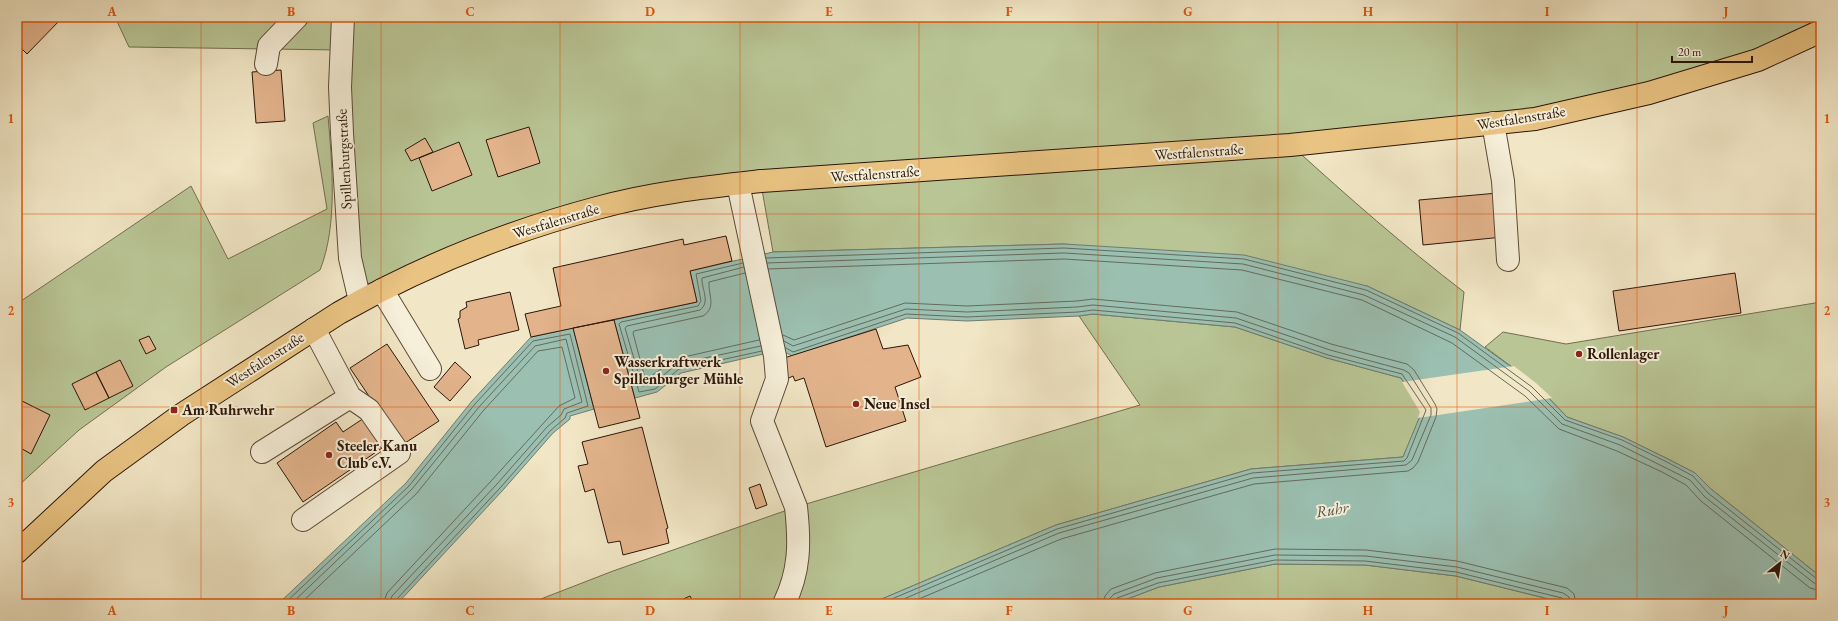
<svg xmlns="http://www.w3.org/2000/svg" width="1838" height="621" font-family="'EB Garamond',serif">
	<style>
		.green { fill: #b9c595; stroke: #726e4e }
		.water { fill: #9bc0b2; stroke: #6f7c6e }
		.pier { fill: #f1e6c5 }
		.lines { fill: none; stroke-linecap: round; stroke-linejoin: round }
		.shore { stroke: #646b5d; stroke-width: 1 }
		.building { fill: #e3b48c; stroke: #2c1608 }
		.minor-casing { stroke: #5d4a37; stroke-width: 24 }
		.major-casing { stroke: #2c1608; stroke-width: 24 }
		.minor { stroke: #f6efd9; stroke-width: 22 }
		.major { stroke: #e8c382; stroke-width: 22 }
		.grid { fill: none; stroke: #df560c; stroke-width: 1; stroke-opacity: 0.55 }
		.poi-dot { fill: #8f2418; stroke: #f6efd9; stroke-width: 1.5 }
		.labels { text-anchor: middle; stroke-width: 4; stroke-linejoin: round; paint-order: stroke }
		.street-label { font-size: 15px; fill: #2c1608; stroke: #f6efd9 }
		.poi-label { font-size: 15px; font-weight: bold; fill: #2c1608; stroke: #f6efd9; text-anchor: start }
		.water-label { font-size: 16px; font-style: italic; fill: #535244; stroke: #f6efd9 }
		.neatline { fill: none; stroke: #df560c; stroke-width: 1.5 }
		.grid-label { font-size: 13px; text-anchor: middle; font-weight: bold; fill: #df560c }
	</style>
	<rect width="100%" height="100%" fill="#f1e6c5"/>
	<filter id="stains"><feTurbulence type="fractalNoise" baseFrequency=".005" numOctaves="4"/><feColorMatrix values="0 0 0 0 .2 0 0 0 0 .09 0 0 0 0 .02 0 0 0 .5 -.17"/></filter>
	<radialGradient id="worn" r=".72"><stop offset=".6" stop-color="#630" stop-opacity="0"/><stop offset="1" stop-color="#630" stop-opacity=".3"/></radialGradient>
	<path class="green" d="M 115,17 L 1821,17 L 1821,29 L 1756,59 L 1534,117 L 598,205 L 362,299 L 340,50 L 129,47 Z
		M 328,116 C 332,163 338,225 320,270 L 166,367 L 79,430 L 17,487 L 17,302 L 21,301 L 191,186 L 228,259 L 327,209 L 313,123 Z
		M 1292,146 C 1348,197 1404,246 1464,292 L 1460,330 L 1367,286 L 1064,244 L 773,252 L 761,184 Z
		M 1821,302 L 1821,577 L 1711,489 L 1695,473 L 1668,459 L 1623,437 L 1567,417 L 1535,384 L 1485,347 L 1503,332 L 1566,344 Z
		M 1093,314 L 1235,327 L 1327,358 L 1401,378 L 1423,411 L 1403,457 L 1251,469 L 1056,525 L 870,604 L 528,604 L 613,571 L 796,507 L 1140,405 L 1079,316 Z
		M 1275,564 L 1365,565 L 1456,576 L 1569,604 L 1114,604 L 1159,587 Z"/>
	<path class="water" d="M 1064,244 L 1244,255 L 1367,286 L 1460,330 L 1535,384 L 1567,417 L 1623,437 L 1668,459 L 1695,473 L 1711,489 L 1821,577 L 1821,604 L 1569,604 L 1456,576 L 1365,565 L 1275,564 L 1159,587 L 1114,604 L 870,604 L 1056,525 L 1251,469 L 1403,457 L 1422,411 L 1401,378 L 1327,358 L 1235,327 L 1093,314 L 1079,316 L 967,321 L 907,318 L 792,356 L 781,350 L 681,373 L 657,392 L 635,398 L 614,320 L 697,302 L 690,271 L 773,252 Z
		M 573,328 L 594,409 L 570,416 L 570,419 L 553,433 L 503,490 L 397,604 L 278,604 L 406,483 L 472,401 L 531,337 Z"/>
	<path class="pier" d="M 1514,366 L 1536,383 L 1552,398 L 1418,418 L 1420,412 L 1402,382 Z"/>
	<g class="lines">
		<path class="shore" d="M 766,258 L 1064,248 L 1244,259 L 1366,290 L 1458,333 L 1532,387 L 1565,420 L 1622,440 L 1667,462 L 1693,476 L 1708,493 L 1817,579 L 1821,580
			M 743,263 L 696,274 L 701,301 L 698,306 L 621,322 L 619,324 L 639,392 L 655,389 L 679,369 L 762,351
			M 767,263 L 1064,253 L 1243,264 L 1364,295 L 1455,337 L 1529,391 L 1562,424 L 1620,445 L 1690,480 L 1705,497 L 1814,583 L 1821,585
			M 744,267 L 702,278 C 701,288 711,302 700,310 L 627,326 L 625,328 L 642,386 L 653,384 L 677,364 L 761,346
			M 768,269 L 1064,259 L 1242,270 L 1362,300 L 1452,343 L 1525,396 L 1559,429 L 1617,451 L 1662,472 L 1686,485 L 1701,501 L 1810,588 L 1821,591
			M 745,273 L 709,282 C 708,295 717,307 703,316 L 634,331 L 633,333 L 645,378 L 647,379 L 675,359 L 759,340
			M 783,335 L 794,340 L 905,303 L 967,306 L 1077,301 L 1093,299 L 1237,312 L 1331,344 L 1407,364 L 1414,370 L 1435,404 L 1437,409 L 1436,417 L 1418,462 L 1413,468 L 1408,471 L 1254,484 L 1061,539 L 907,604
			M 784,341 L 793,346 L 906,309 L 967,312 L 1077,307 L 1093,305 L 1236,318 L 1330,350 L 1404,370 L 1409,373 L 1431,408 L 1431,415 L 1412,460 L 1406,465 L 1253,478 L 1059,533 L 892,604
			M 786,348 L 793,352 L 906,314 L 967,317 L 1078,312 L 1093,310 L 1235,323 L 1328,355 L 1402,374 L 1426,410 L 1407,458 L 1404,461 L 1252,473 L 1057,529 L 880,604
			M 284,604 L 409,486 L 475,404 L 533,341 L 570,334 L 588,406 L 567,413 L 565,418 L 550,431 L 500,488 L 396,600 L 394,604
			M 291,604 L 412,489 L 479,407 L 535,346 L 566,339 L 582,402 L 564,409 L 561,415 L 547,427 L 497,484 L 392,596 L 389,604
			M 300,604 L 417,493 L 483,411 L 538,351 L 562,347 L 575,398 L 559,406 L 492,480 L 387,593 L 383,604
			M 1103,604 L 1105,596 L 1111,589 L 1155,573 L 1275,549 L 1366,550 L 1457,561 L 1567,588 L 1574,594 L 1576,604
			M 1109,604 L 1110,598 L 1114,594 L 1157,578 L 1275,555 L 1366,556 L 1457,567 L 1563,593 L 1569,597 L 1570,604
			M 1114,604 L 1117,598 L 1158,583 L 1275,560 L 1365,561 L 1456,572 L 1562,598 L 1565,601 L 1565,604"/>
	</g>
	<path class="building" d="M 17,17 L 60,17 L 61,19 L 27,54 L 17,44 Z
		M 281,70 L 285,121 L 256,123 L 252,72 Z
		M 529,127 L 540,163 L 498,177 L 486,140 Z
		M 425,138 L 433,152 L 411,161 L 405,150 Z
		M 459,142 L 472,175 L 432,191 L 419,158 Z
		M 1498,193 L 1503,237 L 1423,245 L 1419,200 Z
		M 726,236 L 732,261 L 690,271 L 697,302 L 531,337 L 525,314 L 561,306 L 553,268 L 683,239 L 684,245 Z
		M 1735,273 L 1741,313 L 1619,331 L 1613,291 Z
		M 510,292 L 519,330 L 478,340 L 479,345 L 465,349 L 458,319 L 460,318 L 460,311 L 467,307 L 466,302 Z
		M 614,320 L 640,418 L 599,428 L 573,328 Z
		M 876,329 L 883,349 L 908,345 L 921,377 L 895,387 L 906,421 L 826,447 L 804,378 L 795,381 L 793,376 L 787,379 L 784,358 Z
		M 149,336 L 156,349 L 146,354 L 139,340 Z
		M 387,344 L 439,421 L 402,445 L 350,368 Z
		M 120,360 L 133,386 L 109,398 L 96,372 Z
		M 455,362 L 471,377 L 450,401 L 434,387 Z
		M 96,372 L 109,398 L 85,410 L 72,384 Z
		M 20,400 L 50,415 L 31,454 L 17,446 L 17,407 Z
		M 364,418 L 382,448 L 303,502 L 277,463 L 336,422 L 343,432 Z
		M 642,427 L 668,528 L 666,529 L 669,543 L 623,555 L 620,541 L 608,543 L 594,489 L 585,492 L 578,466 L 588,464 L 582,442 Z
		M 760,484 L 767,505 L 756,509 L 749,488 Z
		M 690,596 L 694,604 L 681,604 L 679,601 Z"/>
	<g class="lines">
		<defs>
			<path id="minor" d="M 343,17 L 340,87 L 342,133 L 350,258 L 360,301
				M 266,64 L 269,46 L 297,17
				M 1493,123 L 1503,181 L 1508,260
				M 738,184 L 775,356 L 777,379 L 762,421 L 796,507 C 800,543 800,571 784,604
				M 382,290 L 430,369
				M 262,452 L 350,397 L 314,329
				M 303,520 L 399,453 L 369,410 L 350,397"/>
			<path id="major" d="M 17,552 L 104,471 L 181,415 L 339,313 C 420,267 507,232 597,208 C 650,193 707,187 761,181 L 1290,145 L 1535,119 L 1649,93 L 1758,60 L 1821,31"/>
		</defs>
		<use href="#minor" class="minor-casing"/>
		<use href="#major" class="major-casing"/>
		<use href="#minor" class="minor"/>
		<use href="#major" class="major"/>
	</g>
	<path class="grid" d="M 201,17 L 201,604M 381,17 L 381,604M 560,17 L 560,604M 740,17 L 740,604M 919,17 L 919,604M 1098,17 L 1098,604M 1278,17 L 1278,604M 1457,17 L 1457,604M 1637,17 L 1637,604M 17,214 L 1821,214M 17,407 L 1821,407"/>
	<g class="poi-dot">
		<circle cx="1579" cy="354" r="4"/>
		<circle cx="606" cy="371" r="4"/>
		<circle cx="856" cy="404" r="4"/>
		<rect x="170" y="406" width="8" height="8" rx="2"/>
		<circle cx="329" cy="455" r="4"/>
	</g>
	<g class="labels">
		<g class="street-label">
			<text transform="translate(1521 118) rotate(-9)" y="5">Westfalenstraße</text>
			<text transform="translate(1199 152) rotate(-4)" y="5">Westfalenstraße</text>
			<text transform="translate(344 159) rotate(-93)" y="5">Spillenburgstraße</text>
			<text transform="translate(875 174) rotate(-4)" y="5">Westfalenstraße</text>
			<text transform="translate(556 221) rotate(-17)" y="5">Westfalenstraße</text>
			<text transform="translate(265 360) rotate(-33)" y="5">Westfalenstraße</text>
		</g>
		<g class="poi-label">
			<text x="1587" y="359">Rollenlager</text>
			<text x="614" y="367">Wasserkraftwerk<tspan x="614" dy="17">Spillenburger Mühle</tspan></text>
			<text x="864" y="409">Neue Insel</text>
			<text x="182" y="415">Am Ruhrwehr</text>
			<text x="337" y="451">Steeler Kanu<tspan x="337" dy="17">Club e.V.</tspan></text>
		</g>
		<g class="water-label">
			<text transform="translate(1332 509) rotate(-9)" y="6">Ruhr</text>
		</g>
	</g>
	<rect width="1838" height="621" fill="none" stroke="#f1e6c5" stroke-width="44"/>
	<g transform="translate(1780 563) rotate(30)" stroke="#f6efd9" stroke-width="3" paint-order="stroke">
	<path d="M0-3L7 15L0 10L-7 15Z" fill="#2c1608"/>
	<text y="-6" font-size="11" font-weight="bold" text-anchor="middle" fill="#2c1608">N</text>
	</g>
	<path d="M1672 56v6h80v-6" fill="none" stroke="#2c1608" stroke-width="2"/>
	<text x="1678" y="56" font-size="12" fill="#2c1608" stroke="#f6efd9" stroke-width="3" paint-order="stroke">20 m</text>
	<rect x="22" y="22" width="1794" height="577" class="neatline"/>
	<g class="grid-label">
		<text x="112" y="16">A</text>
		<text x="291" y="16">B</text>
		<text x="470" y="16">C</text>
		<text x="650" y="16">D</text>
		<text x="829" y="16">E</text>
		<text x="1009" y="16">F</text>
		<text x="1188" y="16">G</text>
		<text x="1368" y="16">H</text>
		<text x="1547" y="16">I</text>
		<text x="1726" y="16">J</text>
		<text x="11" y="123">1</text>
		<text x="1827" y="123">1</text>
		<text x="11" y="315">2</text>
		<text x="1827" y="315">2</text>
		<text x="11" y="507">3</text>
		<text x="1827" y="507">3</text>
		<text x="112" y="615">A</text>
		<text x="291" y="615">B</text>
		<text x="470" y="615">C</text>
		<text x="650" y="615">D</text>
		<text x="829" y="615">E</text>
		<text x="1009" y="615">F</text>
		<text x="1188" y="615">G</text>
		<text x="1368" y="615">H</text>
		<text x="1547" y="615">I</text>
		<text x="1726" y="615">J</text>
	</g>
	<rect width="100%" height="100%" filter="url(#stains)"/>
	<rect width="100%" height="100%" fill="url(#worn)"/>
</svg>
